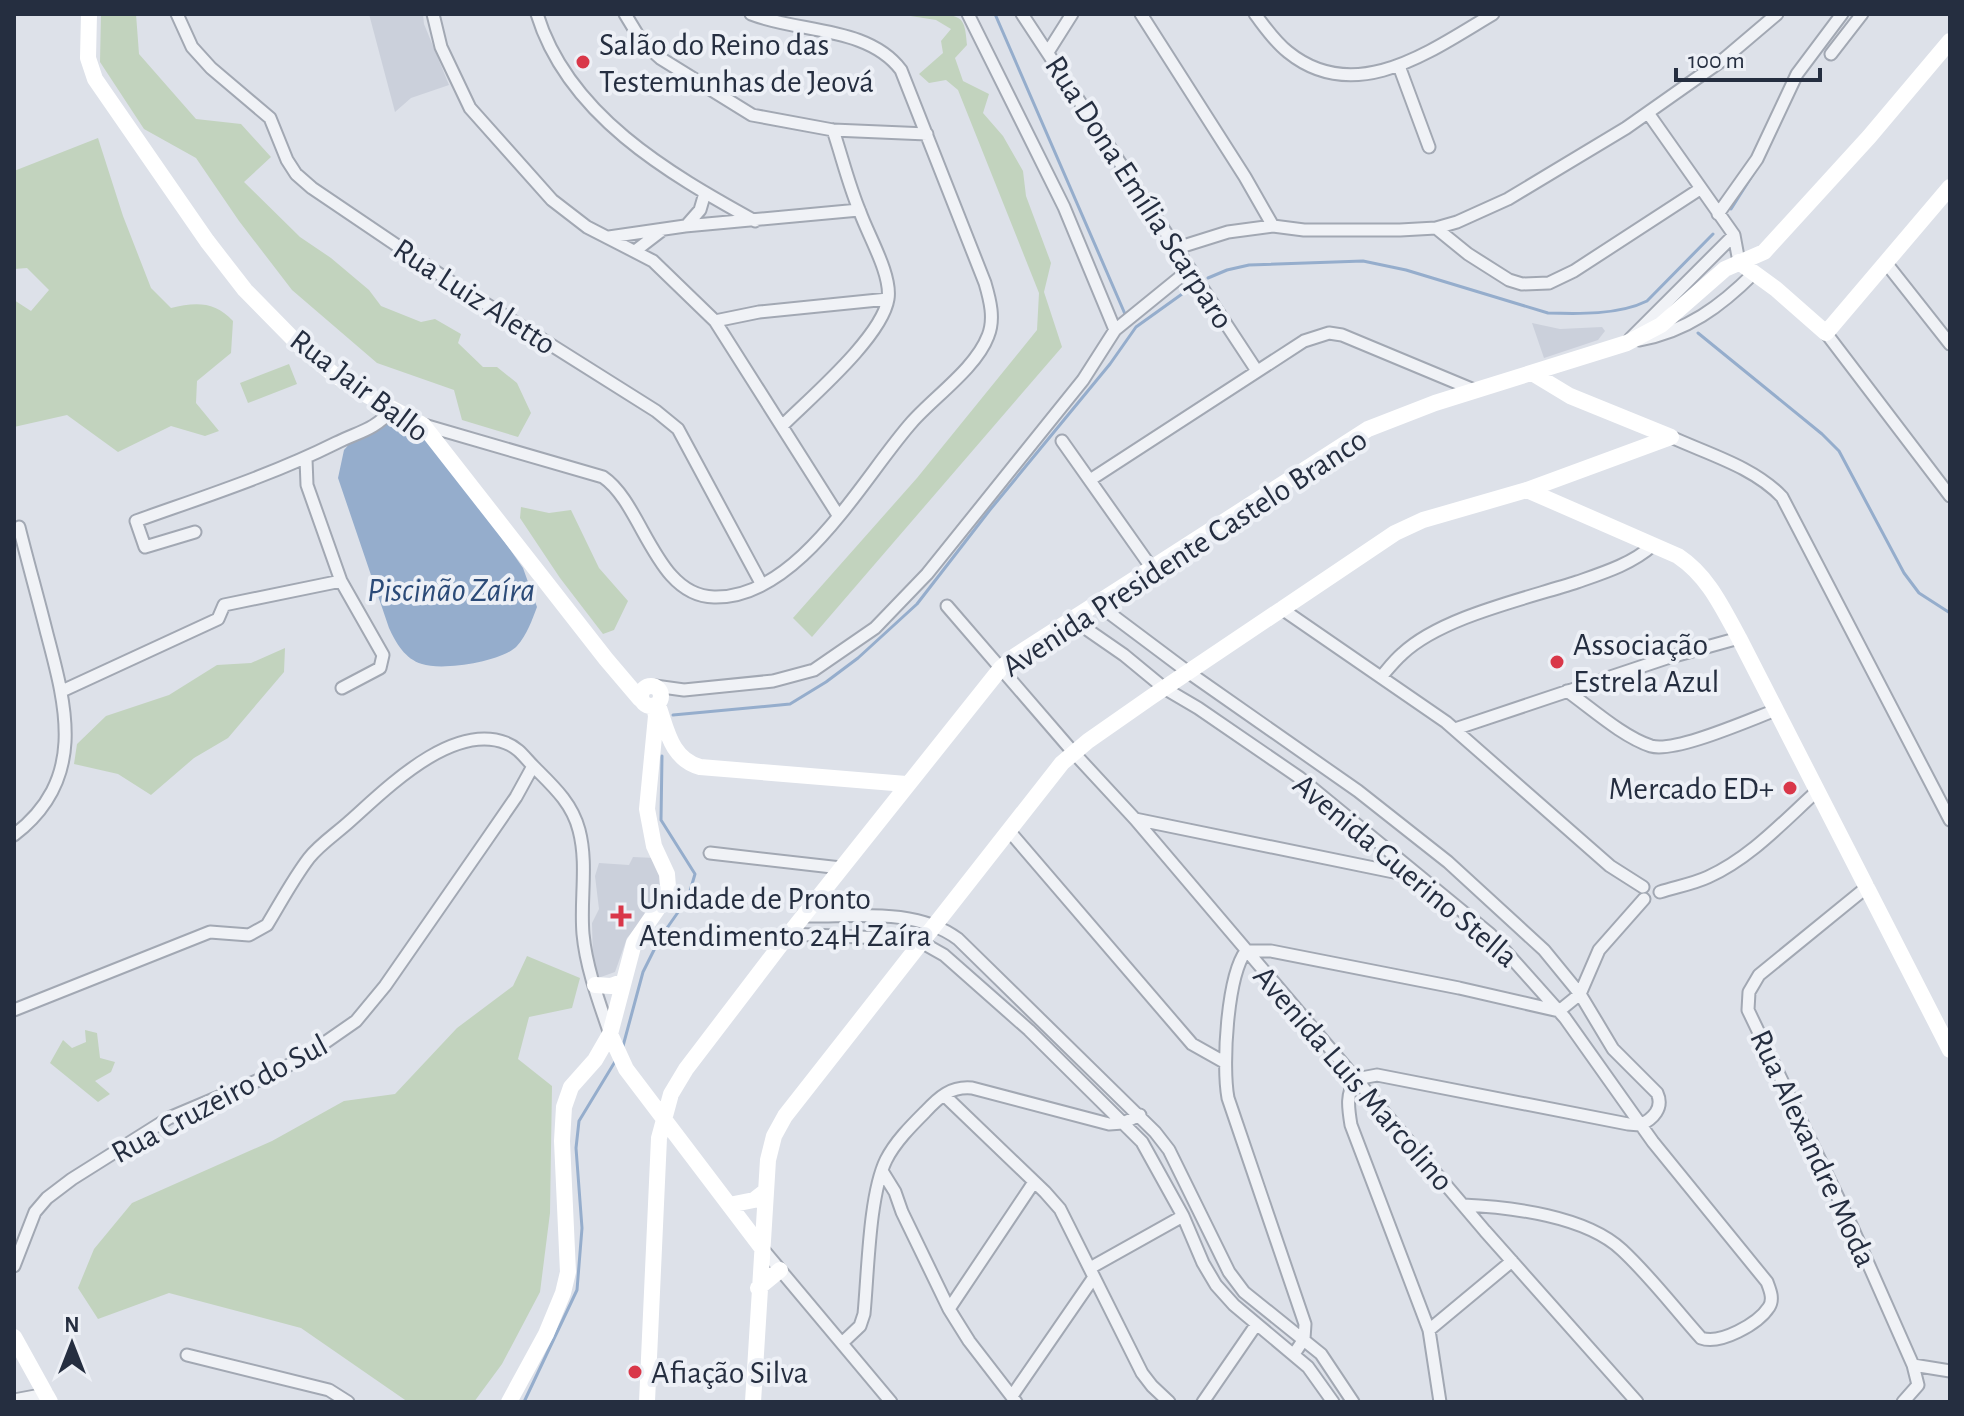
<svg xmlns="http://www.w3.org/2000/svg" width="1964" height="1416" font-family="'Alegreya Sans',sans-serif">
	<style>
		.built { fill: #cbd0db }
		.green { fill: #c2d3be }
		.water { fill: #95adcc }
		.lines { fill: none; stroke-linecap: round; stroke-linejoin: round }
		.stream { stroke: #95adcc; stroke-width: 3 }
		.street-casing { stroke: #a2a8b3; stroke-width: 15 }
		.street { stroke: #f0f2f6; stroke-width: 11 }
		.secondary { stroke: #fff; stroke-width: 16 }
		.poi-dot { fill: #d93749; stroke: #edf0f6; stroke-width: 3 }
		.labels { text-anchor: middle; stroke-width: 8; stroke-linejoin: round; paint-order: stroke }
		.poi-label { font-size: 32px; fill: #252e40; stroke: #edf0f6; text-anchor: start }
		.street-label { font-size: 32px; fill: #252e40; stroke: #edf0f6 }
		.water-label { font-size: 34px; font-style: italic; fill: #2c4b78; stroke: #edf0f6 }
	</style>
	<rect width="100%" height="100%" fill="#dde1e9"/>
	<path class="built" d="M 369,14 L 423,14 L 424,24 L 449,85 L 411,98 L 395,112 Z
		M 1532,323 L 1560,329 L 1602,327 L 1605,331 L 1598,340 L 1544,358 Z
		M 633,857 L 655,858 L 661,881 L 659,899 L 627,938 L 615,972 L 598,978 L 593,963 L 592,923 L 599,909 L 595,876 L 599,863 L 629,865 Z"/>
	<path class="green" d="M 101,14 L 136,14 L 139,54 L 196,119 L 241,124 L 271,157 L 244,182 L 300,237 L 331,258 L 369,290 L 381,306 L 421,322 L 435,319 L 461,334 L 458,343 L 483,367 L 497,367 L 517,383 L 531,413 L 518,437 L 462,420 L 454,390 L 377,363 L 292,290 L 239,221 L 196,158 L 144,129 L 100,62 Z
		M 898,14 C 912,14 952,10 961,20 C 966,26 966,37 967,45 L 955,58 L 963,81 L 989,94 L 983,113 L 1003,136 L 1023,171 L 1026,196 L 1051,263 L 1044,292 L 1062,347 L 812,637 L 793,618 L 917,478 L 1037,330 L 1039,293 L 958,90 L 946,80 L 929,83 L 919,74 L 943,53 L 941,41 L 951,29 L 936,20 Z
		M 98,138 L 123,216 L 151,288 L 171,308 C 195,302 215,301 233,321 L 231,353 L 197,381 L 196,403 L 219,431 L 205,436 L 171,426 L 118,452 L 67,415 L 14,427 L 14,300 L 31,311 L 49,290 L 27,268 L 14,269 L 14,171 Z
		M 289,364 L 297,384 L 248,403 L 240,383 Z
		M 521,507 L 549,513 L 571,510 L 599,568 L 628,601 L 614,630 L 603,634 L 560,578 L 520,518 Z
		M 285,648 L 284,672 L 228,738 L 194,758 L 151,795 L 118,774 L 74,764 L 77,744 L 106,716 L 169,695 L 217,665 L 251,663 Z
		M 527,956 L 580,978 L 572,1008 L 529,1017 L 518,1059 L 552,1086 L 550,1213 L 540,1292 L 502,1364 L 474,1402 L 408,1402 L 301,1328 L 169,1293 L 98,1319 L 78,1288 L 94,1249 L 132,1203 L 272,1141 L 344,1101 L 395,1094 L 457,1028 L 513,986 Z
		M 85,1030 L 97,1033 L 100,1058 L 115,1062 L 111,1072 L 95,1081 L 110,1094 L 98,1102 L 50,1063 L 63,1040 L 72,1048 L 86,1042 Z"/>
	<path class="water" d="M 397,415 L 418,428 L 479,505 L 523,568 L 537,607 C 532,620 527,635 517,646 C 502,662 442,671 422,664 C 405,659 396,643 389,628 L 338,478 L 344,450 L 351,442 Z"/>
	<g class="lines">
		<path class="stream" d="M 995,14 L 1125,314
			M 1763,158 L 1779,125
			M 1731,209 L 1757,168
			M 1208,278 L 1227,270 L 1249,265 L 1363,261 L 1406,270 L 1548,313 C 1578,314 1619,315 1647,301 L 1713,234
			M 1698,333 L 1822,434 L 1839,451 L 1904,573 L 1919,593 L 1950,613
			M 673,715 L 790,704 L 826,682 L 858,658 L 917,604 L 989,511 L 1110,364 L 1136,327 L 1189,289
			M 623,1046 L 643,972 L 660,938 L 688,898 L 695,874 L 661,820 L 662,756
			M 524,1402 L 577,1290 L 582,1228 L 576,1148 L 579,1121 L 616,1060"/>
		<defs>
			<path id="street" d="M 177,14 L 192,47 L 211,68 L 270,118 L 287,160 L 296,174 L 312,188 L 448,280 L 656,411 L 678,429 L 762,585
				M 433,14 L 441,47 L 470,108 L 552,200 L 587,227 L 653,261 L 715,321 L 838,515
				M 537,14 C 568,115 668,173 755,221
				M 625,14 L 642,42 L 660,58 L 752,115 L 833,130 L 927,134
				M 968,14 L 1064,207 L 1115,330
				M 1022,14 L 1257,371
				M 1141,14 L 1245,177 L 1273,226
				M 1255,14 C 1265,27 1274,41 1288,52 C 1356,107 1432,50 1493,14
				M 1048,52 L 1072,14
				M 1831,54 L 1862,14
				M 1399,66 L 1429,147
				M 1648,113 L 1734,235 L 1739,262
				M 1718,214 L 1757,159 L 1797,74 L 1842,14
				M 686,226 L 700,210 L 705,193
				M 1436,228 L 1468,254 L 1509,280 L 1522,284 L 1549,283 L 1574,271 L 1700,189
				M 609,237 L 685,226 L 859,210
				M 1177,248 L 1228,232 L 1273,226 L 1304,230 L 1400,230 L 1436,228 L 1457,222 L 1508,199 L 1626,128 L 1724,59 L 1777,14
				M 635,251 L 661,231
				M 1886,263 L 1950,344
				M 715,321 L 759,312 L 888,299
				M 1826,333 L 1950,496
				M 1630,339 L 1734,235
				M 1639,340 C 1686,332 1721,306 1754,273
				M 424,425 L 603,477 C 643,504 655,596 714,597 C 799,599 863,477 912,422 C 934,397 976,368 988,336 C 995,319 990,300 985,283 L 901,70 C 868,26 799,33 751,14
				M 783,425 C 810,398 882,337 888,299 C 892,275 868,235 860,212 C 849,186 842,157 833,130
				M 1671,437 C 1708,454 1754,467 1782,497 L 1950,820
				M 1062,441 L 1151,567
				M 306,459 L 307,485 L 341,581 L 383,655 L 380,668 L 342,688
				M 1090,480 L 1304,341 L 1329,333 L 1342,335 L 1474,390
				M 195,532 L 145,547 L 136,521 C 203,497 272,475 336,443 C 360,431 373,431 393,409
				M 1096,603 L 1188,672 L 1358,791 L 1448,862 L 1544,950 L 1580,994 L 1613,1049 L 1657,1093 C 1664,1108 1653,1119 1640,1125
				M 947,606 L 1073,752 L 1135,819 L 1485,1231 L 1637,1402
				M 1282,609 L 1446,722 L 1610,866 L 1643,887
				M 1072,619 L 1124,655 L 1164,688 L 1198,708 L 1300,778 L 1490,934 L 1565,1018 L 1653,1142 L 1767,1282 C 1770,1290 1774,1299 1769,1307 C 1758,1324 1720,1345 1701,1338 C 1675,1309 1651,1277 1622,1250 C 1586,1216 1511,1207 1463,1205
				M 1381,677 C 1388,669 1394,661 1402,654 C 1441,617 1525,599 1577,582 C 1603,573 1632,564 1653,545
				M 655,686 L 684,690 L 773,681 L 814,670 L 875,628 L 927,574 L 1083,380 L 1115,330 L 1190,269
				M 62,691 L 218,619 L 224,605 L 341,581
				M 1567,691 C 1591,708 1623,737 1651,746 C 1675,753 1749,720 1776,710
				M 1455,729 L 1667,658 L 1739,638
				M 1135,819 L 1418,877
				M 1010,832 L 1192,1044 L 1224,1062
				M 14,835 C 86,780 67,709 47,634 C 38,598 28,563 19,527
				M 710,853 L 841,868
				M 1867,887 L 1759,975 L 1749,992 L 1748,1010 L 1852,1227 L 1913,1365 L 1918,1385 L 1903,1402
				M 1660,892 C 1675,887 1693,884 1708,877 C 1750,858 1783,822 1816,792
				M 803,916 C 854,917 915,907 958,939 L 1155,1132 L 1169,1150 L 1229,1272 L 1244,1292 L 1321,1354 L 1353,1402
				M 789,934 L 905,939 L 921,942 L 944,955 L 1029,1030 L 1142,1142 L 1183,1216 L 1203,1263 L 1216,1285 L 1234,1305 L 1308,1367 L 1333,1402
				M 14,1010 L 210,932 L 249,935 L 267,925 C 281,902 293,879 309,858 C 320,844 337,833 350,821 C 386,789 452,722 506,743 C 519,748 525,758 534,767 C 553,786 572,803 579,830 C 588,864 580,899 583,934 C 586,967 599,1002 610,1034
				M 944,1095 L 1045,1192 L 1060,1209 L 1142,1373 L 1152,1386 L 1169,1402
				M 882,1171 L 895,1192 L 902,1212 L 949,1309 L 969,1341 L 1016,1402
				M 761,1247 L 891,1402
				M 14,1266 L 35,1212 L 47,1198 L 72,1179 L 169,1118 L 273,1074 L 310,1053 L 356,1021 L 385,986 L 485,842 L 516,797 L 533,766
				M 1090,1268 L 1183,1216
				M 949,1309 L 1034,1182
				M 1429,1330 L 1512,1261
				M 842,1343 L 860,1326 L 864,1314 C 868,1273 869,1195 886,1160 C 895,1142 911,1126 925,1112 C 939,1097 951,1086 972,1088 L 1109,1124 L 1123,1123 L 1140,1115
				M 1294,1354 L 1304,1339 L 1305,1324 L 1228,1098 C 1222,1066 1227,976 1246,951 L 1271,951 L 1459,988 L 1559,1011 L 1580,994 L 1599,950 L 1644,899
				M 187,1355 L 329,1390 L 348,1402
				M 1913,1365 L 1950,1371
				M 1012,1396 L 1094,1277
				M 14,1400 L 46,1394
				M 1203,1402 L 1256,1325
				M 1440,1402 L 1429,1330 L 1351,1125 C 1348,1107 1346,1094 1356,1079 L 1377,1075 L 1628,1124 L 1640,1125"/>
		</defs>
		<use href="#street" class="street-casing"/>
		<use href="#street" class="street"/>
		<path class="secondary" d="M 89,14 L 88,58 L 95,79 L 207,241 L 245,290 L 302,348 L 332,373 L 361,392 L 423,425 L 606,659 L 640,699
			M 1739,262 L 1776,289 L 1826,333 L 1950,187
			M 1532,373 L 1570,396 L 1671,437
			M 1527,490 L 1678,556 C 1708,576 1722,607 1739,638 L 1950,1050
			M641 696a10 10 0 1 1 20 0a10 10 0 1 1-20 0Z
			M 658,705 C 667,730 671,759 700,767 L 906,784
			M 595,985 L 611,986 L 622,982
			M 610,1034 L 626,1069 L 761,1247
			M 729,1205 L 754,1200 L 763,1193
			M 758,1288 L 780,1270
			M 14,1337 L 50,1402
			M 509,1402 L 546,1334 L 563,1293 L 568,1272 L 562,1141 L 564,1107 L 571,1087 L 595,1060 L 610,1034 L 634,943 L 665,898 L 668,887 L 667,874 L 654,846 L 647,809 L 656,716 L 654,706
			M 647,1402 L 659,1138 L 671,1094 L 686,1069 L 789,934 L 1001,668 L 1015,656 L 1368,429 L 1435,403 L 1627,343 L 1661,325 L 1725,269 L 1764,252 L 1869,137 L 1950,41
			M 753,1402 L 768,1160 L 774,1136 L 785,1116 L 1062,763 L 1088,741 L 1151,697 L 1395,533 L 1423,520 L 1527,490 L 1671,437"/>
	</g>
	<g class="poi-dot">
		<circle cx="583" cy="62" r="8"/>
		<circle cx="1557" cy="662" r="8"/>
		<circle cx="1790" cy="788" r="8"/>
		<path d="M617 904h8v8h8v8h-8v8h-8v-8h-8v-8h8z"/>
		<circle cx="635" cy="1372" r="8"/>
	</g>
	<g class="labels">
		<g class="poi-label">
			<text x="599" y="55">Salão do Reino das<tspan x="599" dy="37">Testemunhas de Jeová</tspan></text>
			<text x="1573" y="655">Associação<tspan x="1573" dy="37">Estrela Azul</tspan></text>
			<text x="1774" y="799" text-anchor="end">Mercado ED+</text>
			<text x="639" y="909">Unidade de Pronto<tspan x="639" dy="37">Atendimento 24H Zaíra</tspan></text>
			<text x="651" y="1383">Afiação Silva</text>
		</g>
		<g class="street-label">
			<text transform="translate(1140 192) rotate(57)" y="11">Rua Dona Emília Scarparo</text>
			<text transform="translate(475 296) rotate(33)" y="11">Rua Luiz Aletto</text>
			<text transform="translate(360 385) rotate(37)" y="11">Rua Jair Ballo</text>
			<text transform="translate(1184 552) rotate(-33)" y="11">Avenida Presidente Castelo Branco</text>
			<text transform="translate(1406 870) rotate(40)" y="11">Avenida Guerino Stella</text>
			<text transform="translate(1354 1078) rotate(49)" y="11">Avenida Luis Marcolino</text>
			<text transform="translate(219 1098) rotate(-28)" y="11">Rua Cruzeiro do Sul</text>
			<text transform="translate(1814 1148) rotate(65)" y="11">Rua Alexandre Moda</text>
		</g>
		<g class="water-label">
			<text x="451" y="601">Piscinão Zaíra</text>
		</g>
	</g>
	<rect width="1964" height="1416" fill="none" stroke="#252e40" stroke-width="32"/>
	<g transform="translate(72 1344)" stroke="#edf0f6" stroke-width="6" paint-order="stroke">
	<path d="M0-6L14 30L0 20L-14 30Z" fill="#252e40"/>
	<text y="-12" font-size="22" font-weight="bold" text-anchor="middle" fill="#252e40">N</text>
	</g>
	<path d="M1676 68v12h144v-12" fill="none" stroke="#252e40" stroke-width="4"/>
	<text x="1688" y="68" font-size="24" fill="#252e40" stroke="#edf0f6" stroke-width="6" paint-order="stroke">100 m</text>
</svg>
